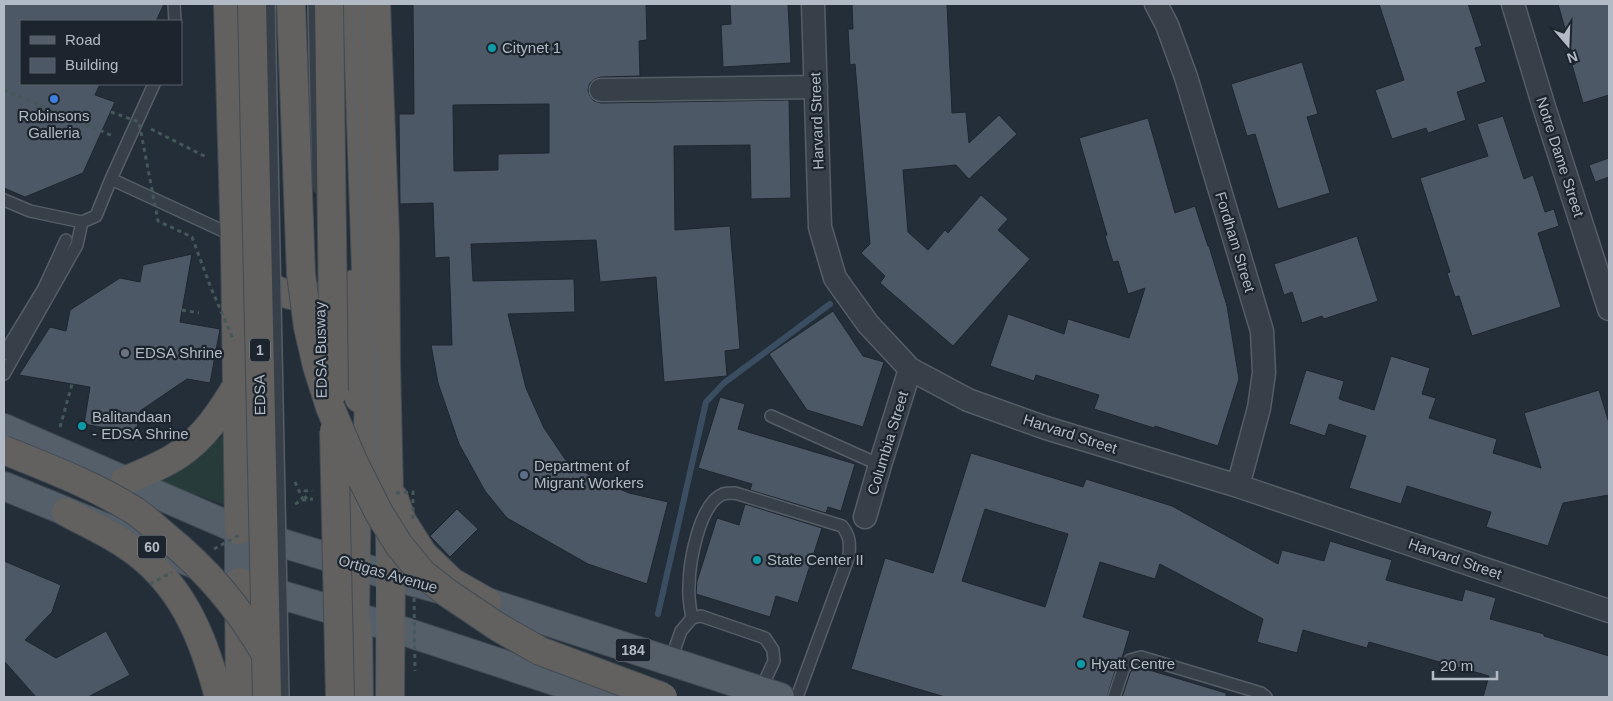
<svg xmlns="http://www.w3.org/2000/svg" width="1613" height="701" font-family="Helvetica,sans-serif">
	<style>
		.green { fill: #273b3b }
		.lines { fill: none; stroke-linecap: round; stroke-linejoin: round }
		.stream { stroke: #3a4d61; stroke-width: 6 }
		.building { fill: #4c5865; stroke: #1e2730; fill-rule: evenodd }
		.service-casing { stroke: #555e67; stroke-width: 14 }
		.minor-casing { stroke: #555e67; stroke-width: 25 }
		.primary-casing { stroke: #404952; stroke-width: 30 }
		.trunk-casing { stroke: #424b54; stroke-width: 30 }
		.path { stroke: #455859; stroke-width: 3; stroke-dasharray: 4 4; stroke-linecap: butt }
		.service { stroke: #374049; stroke-width: 11 }
		.minor { stroke: #374049; stroke-width: 22 }
		.primary { stroke: #555f69; stroke-width: 28 }
		.trunk { stroke: #62615f; stroke-width: 28 }
		.tram { stroke: #596470; stroke-width: 1 }
		.service-bridge-casing { stroke: #555e67; stroke-width: 14; stroke-linecap: butt }
		.trunk-bridge-casing { stroke: #424b54; stroke-width: 30; stroke-linecap: butt }
		.path-bridge { stroke: #455859; stroke-width: 3; stroke-dasharray: 4 4; stroke-linecap: butt }
		.service-bridge { stroke: #374049; stroke-width: 11 }
		.trunk-bridge { stroke: #62615f; stroke-width: 28 }
		.culture-dot { fill: #0f9aa8; stroke: #1c252e; stroke-width: 2 }
		.shop-dot { fill: #3f7fe0; stroke: #1c252e; stroke-width: 2 }
		.worship-dot { fill: #6b7280; stroke: #1c252e; stroke-width: 2 }
		.service-dot { fill: #5c6f8a; stroke: #1c252e; stroke-width: 2 }
		.labels { text-anchor: middle; stroke-width: 4.5; stroke-linejoin: round; paint-order: stroke }
		.shield { fill: #1c252e; stroke: #858e98; stroke-width: 1 }
		.shield-label { font-size: 14px; font-weight: bold; fill: #b2bbc5 }
		.poi-label { font-size: 15px; fill: #b2bbc5; stroke: #1c252e; text-anchor: start }
		.street-label { font-size: 15px; fill: #b2bbc5; stroke: #1c252e }
	</style>
	<rect width="100%" height="100%" fill="#242e39"/>
	<path class="green" d="M 224,435 L 226,436 L 226,505 L 161,483 L 159,480 L 205,451 Z"/>
	<g class="lines">
		<path class="stream" d="M 658,614 L 706,402 L 724,383 L 830,304"/>
	</g>
	<path class="building" d="M 4,4 L 164,4 L 156,21 L 21,21 L 21,84 L 100,84 L 95,95 L 115,102 L 83,173 L 25,197 L 4,188 Z
		M 413,4 L 646,4 L 647,40 L 639,41 L 640,76 L 601,77 L 595,79 L 590,83 L 588,90 L 590,96 L 594,101 L 601,103 L 789,100 L 791,198 L 751,199 L 750,145 L 674,146 L 675,230 L 730,226 L 740,349 L 725,351 L 727,376 L 664,382 L 656,277 L 600,282 L 596,240 L 471,244 L 473,281 L 574,279 L 575,312 L 508,314 L 526,388 L 544,428 L 565,459 L 594,478 L 629,493 L 668,502 L 647,584 L 588,564 L 507,518 L 485,491 L 459,444 L 438,383 L 431,345 L 452,345 L 449,257 L 435,258 L 433,203 L 400,204 L 399,114 L 414,114 ZM 549,104 L 549,153 L 498,154 L 498,170 L 454,171 L 453,105 Z
		M 730,4 L 788,4 L 791,63 L 723,67 L 721,25 L 731,24 Z
		M 852,4 L 947,4 L 952,113 L 966,112 L 969,143 L 999,115 L 1017,134 L 969,179 L 956,165 L 903,170 L 908,232 L 928,250 L 945,230 L 948,233 L 981,195 L 1008,219 L 998,230 L 1030,259 L 953,346 L 880,283 L 885,276 L 861,253 L 870,244 L 855,64 L 850,65 L 848,29 L 853,29 Z
		M 1379,4 L 1468,4 L 1482,46 L 1475,48 L 1486,82 L 1457,92 L 1466,120 L 1428,133 L 1426,128 L 1392,139 L 1375,90 L 1404,80 Z
		M 1558,4 L 1609,4 L 1609,95 L 1583,103 L 1572,65 L 1575,64 Z
		M 1302,62 L 1318,114 L 1307,117 L 1330,193 L 1278,209 L 1255,134 L 1247,136 L 1231,84 Z
		M 1503,116 L 1524,179 L 1533,175 L 1545,212 L 1554,209 L 1559,226 L 1538,233 L 1561,307 L 1472,336 L 1459,296 L 1455,297 L 1447,273 L 1450,272 L 1420,178 L 1488,156 L 1477,124 Z
		M 1148,118 L 1175,213 L 1195,206 L 1208,246 L 1209,246 L 1227,306 L 1239,379 L 1218,446 L 1155,426 L 1154,428 L 1094,409 L 1099,395 L 1036,375 L 1034,381 L 990,366 L 1008,314 L 1064,334 L 1068,319 L 1129,338 L 1145,288 L 1128,294 L 1118,261 L 1113,262 L 1105,236 L 1107,235 L 1079,138 Z
		M 1609,158 L 1609,177 L 1595,182 L 1589,165 Z
		M 1357,236 L 1378,301 L 1324,319 L 1322,316 L 1302,323 L 1292,292 L 1284,295 L 1274,264 Z
		M 192,254 L 180,322 L 220,329 L 210,383 L 187,379 L 140,411 L 136,434 L 84,424 L 90,387 L 19,375 L 50,327 L 66,331 L 70,310 L 120,278 L 140,282 L 143,265 Z
		M 833,311 L 863,356 L 884,362 L 863,427 L 807,410 L 769,354 Z
		M 1391,356 L 1430,368 L 1422,394 L 1436,398 L 1429,418 L 1497,439 L 1493,453 L 1541,468 L 1524,413 L 1599,390 L 1609,423 L 1609,495 L 1563,503 L 1548,546 L 1486,527 L 1491,512 L 1407,486 L 1401,504 L 1349,488 L 1366,436 L 1329,424 L 1325,436 L 1289,424 L 1306,370 L 1344,381 L 1339,399 L 1374,410 Z
		M 720,397 L 745,404 L 738,429 L 855,464 L 841,511 L 828,507 L 826,513 L 750,490 L 752,484 L 698,468 Z
		M 971,453 L 1083,487 L 1086,479 L 1172,506 L 1278,564 L 1282,550 L 1324,561 L 1330,541 L 1392,560 L 1386,580 L 1462,601 L 1465,589 L 1496,598 L 1490,619 L 1544,634 L 1544,636 L 1609,656 L 1609,697 L 1483,697 L 1489,676 L 1369,642 L 1367,648 L 1303,630 L 1297,653 L 1257,642 L 1263,619 L 1160,564 L 1155,579 L 1100,562 L 1083,617 L 1130,631 L 1122,658 L 1116,668 L 1107,697 L 945,697 L 851,669 L 885,558 L 933,573 ZM 985,509 L 1068,534 L 1045,607 L 962,581 Z
		M 745,504 L 822,528 L 798,603 L 776,596 L 770,617 L 696,594 L 697,581 L 717,518 L 739,525 Z
		M 457,509 L 478,529 L 450,557 L 430,536 Z
		M 4,561 L 61,585 L 52,612 L 25,640 L 56,658 L 106,631 L 130,675 L 88,697 L 36,697 L 4,661 Z
		M 1136,666 L 1226,693 L 1226,697 L 1122,697 L 1130,673 Z"/>
	<g class="lines">
		<defs>
			<path id="service" d="M 174,4 L 175,21
				M 111,179 L 234,236
				M 4,200 L 30,211 L 82,222 L 96,216 L 111,179 L 154,84
				M 4,354 L 44,288 L 66,240
				M 4,374 L 77,245 L 82,222
				M 771,416 L 880,465
				M 692,618 C 690,607 688,597 689,587 C 689,563 699,504 723,494 C 726,493 731,493 735,493 L 842,526 C 850,536 850,543 849,556 L 797,697
				M 670,662 L 681,631 L 692,618 L 701,616 L 765,638 L 773,650 L 774,661 L 760,691
				M 1114,697 L 1123,670 L 1130,660 L 1141,657 L 1261,693 L 1266,697"/>
			<path id="minor" d="M 813,4 L 820,227 L 835,278 L 868,324 L 910,369 L 968,400 L 1046,428 L 1238,486 L 1609,611
				M 1156,4 L 1167,25 L 1186,77 L 1262,331 L 1264,373 L 1259,408 L 1238,486
				M 1513,4 L 1544,107 L 1609,309
				M 601,90 L 816,87
				M 865,517 L 880,465 L 910,369"/>
			<path id="primary" d="M 4,428 L 239,530 L 391,576 L 487,602 L 780,697
				M 4,486 L 197,565
				M 239,582 L 239,530
				M 251,586 L 391,627 L 603,697"/>
			<path id="trunk" d="M 228,4 L 235,246 L 239,530
				M 357,4 L 366,270 L 370,279 L 370,304
				M 376,4 L 385,237 L 386,363 L 391,576 L 390,697
				M 251,270 C 276,300 322,307 354,284
				M 359,398 L 361,284
				M 357,476 L 355,616 L 358,630 L 359,697
				M 125,481 C 142,473 162,466 178,455 C 204,438 222,411 238,384
				M 367,496 L 369,377
				M 394,498 L 402,521 L 423,554 L 452,582 L 487,602
				M 66,512 C 86,523 107,532 126,545 C 181,581 203,636 219,697
				M 239,582 L 240,697"/>
		</defs>
		<use href="#service" class="service-casing"/>
		<use href="#minor" class="minor-casing"/>
		<use href="#primary" class="primary-casing"/>
		<use href="#trunk" class="trunk-casing"/>
		<path class="path" d="M 4,90 L 113,136
			M 151,129 L 208,158
			M 182,310 L 199,313
			M 60,427 L 72,384
			M 307,499 L 304,495 L 305,491 L 310,490 L 312,491"/>
		<use href="#service" class="service"/>
		<use href="#minor" class="minor"/>
		<use href="#primary" class="primary"/>
		<use href="#trunk" class="trunk"/>
		<path class="tram" d="M 352,4 L 363,274 L 369,697
			M 362,4 L 371,216 L 376,451 L 377,697"/>
		<defs>
			<path id="service-bridge" d="M 269,4 L 283,697
				M 314,4 L 318,188"/>
			<path id="trunk-bridge" d="M 252,4 L 267,697
				M 291,4 L 301,274 L 308,327 L 317,366 L 330,407 L 353,461 L 379,513 L 399,545 L 422,573 L 446,592 L 498,627 L 540,651 L 663,697
				M 329,4 L 334,391
				M 334,431 L 340,697
				M 4,450 C 48,468 94,485 135,511 C 145,518 155,527 164,535 C 207,570 237,605 265,653"/>
		</defs>
		<use href="#service-bridge" class="service-bridge-casing"/>
		<use href="#trunk-bridge" class="trunk-bridge-casing"/>
		<path class="path-bridge" d="M 111,112 L 139,122 L 158,221 L 192,237 L 211,288 L 234,341
			M 295,482 L 303,500
			M 396,493 L 413,492 L 413,522
			M 295,504 L 303,500 L 313,499
			M 214,549 L 239,535
			M 150,584 L 172,572
			M 414,598 L 415,671"/>
		<use href="#service-bridge" class="service-bridge"/>
		<use href="#trunk-bridge" class="trunk-bridge"/>
	</g>
	<g class="culture-dot">
		<circle cx="492" cy="48" r="5"/>
		<circle cx="82" cy="426" r="5"/>
		<circle cx="757" cy="560" r="5"/>
		<circle cx="1081" cy="664" r="5"/>
	</g>
	<circle class="shop-dot" cx="54" cy="99" r="5"/>
	<circle class="worship-dot" cx="125" cy="353" r="5"/>
	<circle class="service-dot" cx="524" cy="475" r="5"/>
	<g class="labels">
		<g class="shield">
			<rect x="250" y="338.5" width="20" height="23" rx="4"/>
			<rect x="138" y="535.5" width="28" height="23" rx="4"/>
			<rect x="615.5" y="638.5" width="35" height="23" rx="4"/>
		</g>
		<g class="shield-label">
			<text x="260" y="355">1</text>
			<text x="152" y="552">60</text>
			<text x="633" y="655">184</text>
		</g>
		<g class="poi-label">
			<text x="502" y="53">Citynet 1</text>
			<text x="54" y="121" text-anchor="middle">Robinsons<tspan x="54" dy="17">Galleria</tspan></text>
			<text x="135" y="358">EDSA Shrine</text>
			<text x="92" y="422">Balitandaan<tspan x="92" dy="17">- EDSA Shrine</tspan></text>
			<text x="534" y="471">Department of<tspan x="534" dy="17">Migrant Workers</tspan></text>
			<text x="767" y="565">State Center II</text>
			<text x="1091" y="669">Hyatt Centre</text>
		</g>
		<g class="street-label">
			<text transform="translate(817 121) rotate(-92)" y="5">Harvard Street</text>
			<text transform="translate(1560 157) rotate(72)" y="5">Notre Dame Street</text>
			<text transform="translate(1235 242) rotate(73)" y="5">Fordham Street</text>
			<text transform="translate(321 350) rotate(-91)" y="5">EDSA Busway</text>
			<text transform="translate(260 395) rotate(-91)" y="5">EDSA</text>
			<text transform="translate(1070 434) rotate(18)" y="5">Harvard Street</text>
			<text transform="translate(888 443) rotate(-73)" y="5">Columbia Street</text>
			<text transform="translate(1455 559) rotate(19)" y="5">Harvard Street</text>
			<text transform="translate(388 574) rotate(16)" y="5">Ortigas Avenue</text>
		</g>
	</g>
	<rect width="1613" height="701" fill="none" stroke="#b2bbc5" stroke-width="10"/>
	<rect x="20" y="20" width="162" height="65" fill="#1c252e" stroke="#58616a"/>
	<rect x="30" y="36" width="25" height="8" fill="#555f69" stroke="#58616a"/>
	<text x="65" y="45" font-size="15" fill="#b2bbc5">Road</text>
	<rect x="30" y="58" width="25" height="15" fill="#4c5865" stroke="#58616a"/>
	<text x="65" y="70" font-size="15" fill="#b2bbc5">Building</text>
	<g transform="translate(1568 45) rotate(161)" stroke="#1c252e" stroke-width="4" paint-order="stroke">
	<path d="M0-4L9 19L0 12L-9 19Z" fill="#b2bbc5"/>
	<text y="-8" font-size="14" font-weight="bold" text-anchor="middle" fill="#b2bbc5">N</text>
	</g>
	<path d="M1433 671v8h64v-8" fill="none" stroke="#b2bbc5" stroke-width="2.5"/>
	<text x="1440" y="671" font-size="15" fill="#b2bbc5" stroke="#1c252e" stroke-width="4" paint-order="stroke">20 m</text>
</svg>
